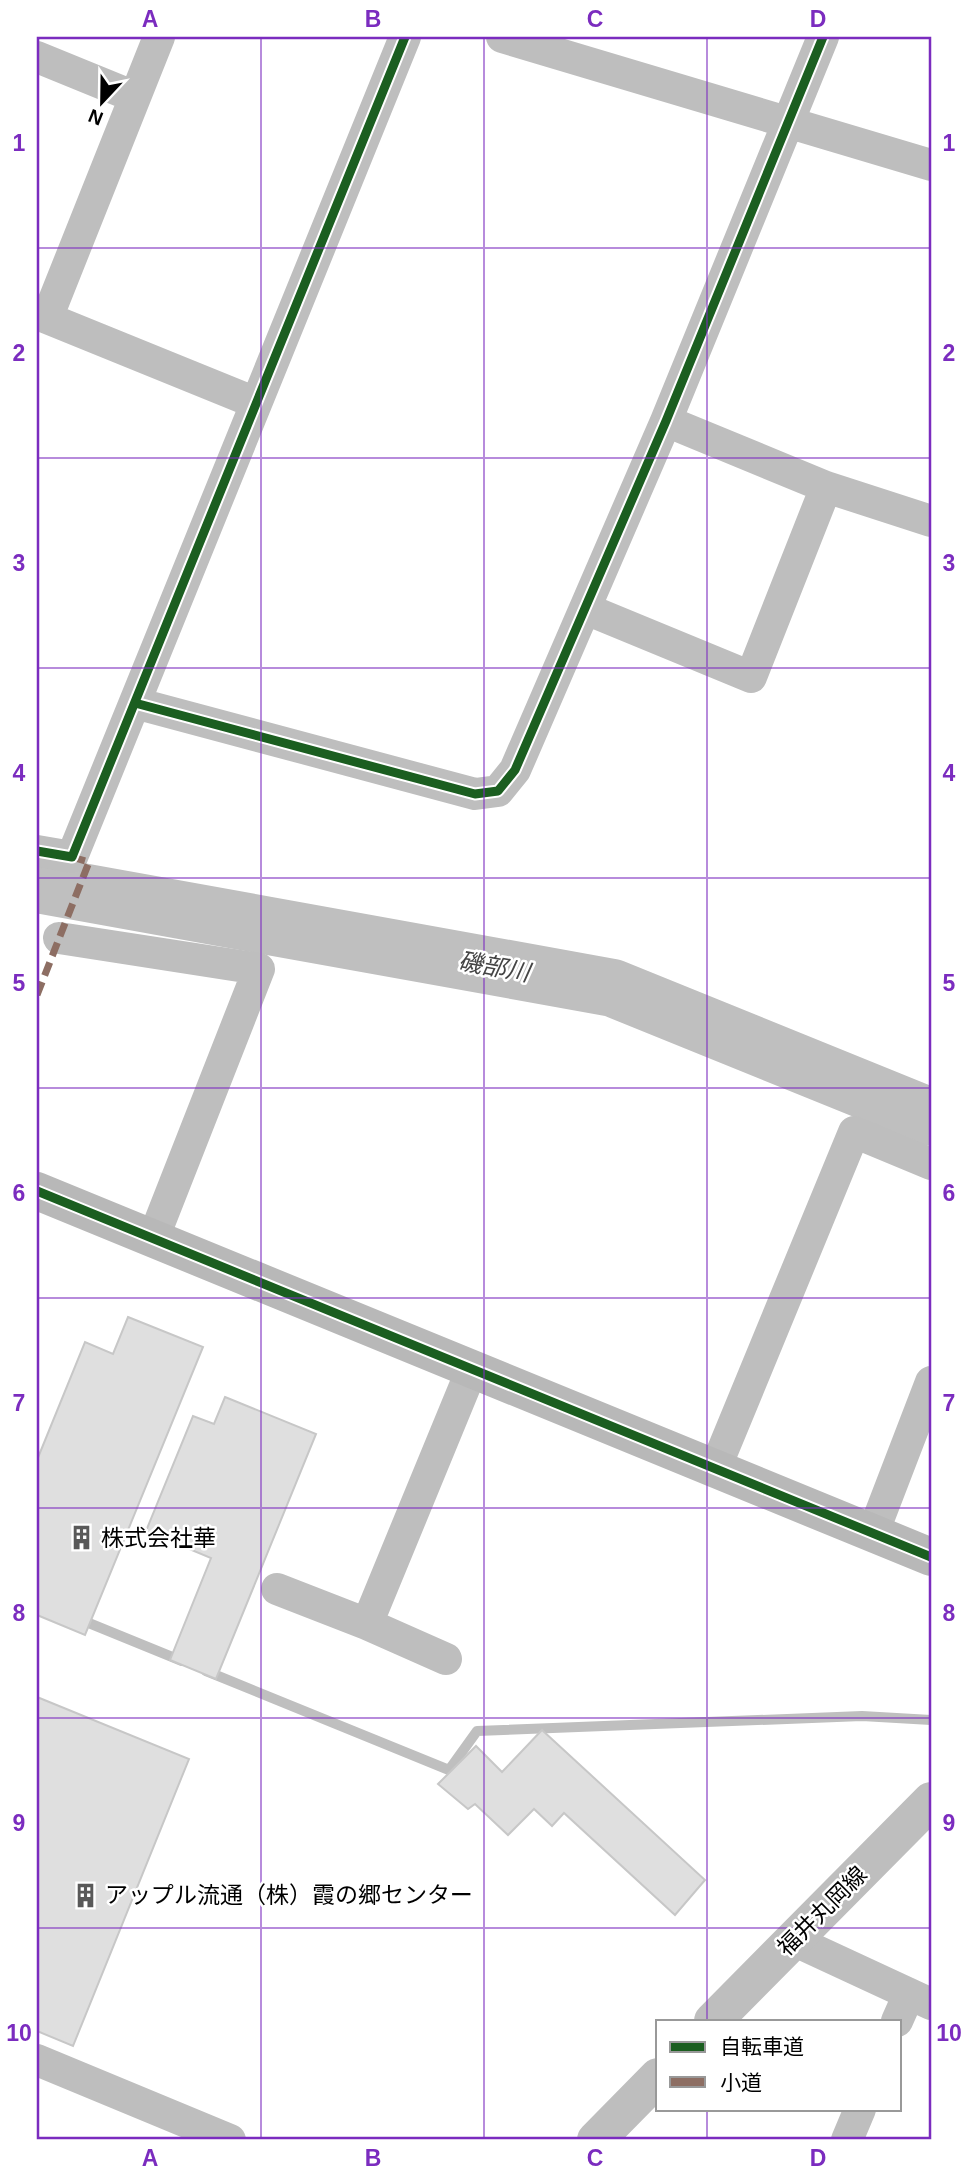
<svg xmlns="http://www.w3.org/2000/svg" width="968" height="2177" font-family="Arial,'Noto Sans JP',sans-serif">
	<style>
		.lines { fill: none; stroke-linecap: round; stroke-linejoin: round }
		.stream { stroke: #bfbfbf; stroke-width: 10 }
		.river { stroke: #bfbfbf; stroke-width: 58 }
		.building { fill: #dfdfdf; stroke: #c7c7c7; stroke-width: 2 }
		.street { stroke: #bebebe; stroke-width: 32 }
		.secondary { stroke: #b8b8b8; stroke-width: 38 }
		.primary { stroke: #bebebe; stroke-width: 38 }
		.quiet { stroke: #8d6e63; stroke-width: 7; stroke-dasharray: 14 7; stroke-linecap: butt }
		.cycleway-casing { stroke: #fff; stroke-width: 13 }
		.cycleway { stroke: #1b5e20; stroke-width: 9 }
		.grid { fill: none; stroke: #7b2cbf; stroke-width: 2; stroke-opacity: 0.55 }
		.labels { text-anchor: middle; stroke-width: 5; stroke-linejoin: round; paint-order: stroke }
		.poi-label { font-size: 23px; fill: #000; stroke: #fff; text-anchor: start }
		.street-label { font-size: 23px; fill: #000; stroke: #fff }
		.water-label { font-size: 24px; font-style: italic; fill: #444; stroke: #fff }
		.neatline { fill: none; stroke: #7b2cbf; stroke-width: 2.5 }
		.grid-label { font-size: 23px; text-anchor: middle; font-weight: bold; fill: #7b2cbf }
	</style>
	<rect width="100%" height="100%" fill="#fff"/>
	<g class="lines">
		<path class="stream" d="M 79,1619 L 182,1661
			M 206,1671 L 449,1770 L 477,1731 L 862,1716 L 931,1720"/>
		<path class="river" d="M 37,884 L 613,988 L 931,1117"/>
	</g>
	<path class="building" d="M 128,1317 L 203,1347 L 85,1635 L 37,1615 L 37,1460 L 85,1342 L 113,1354 Z
		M 225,1397 L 316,1434 L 216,1679 L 170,1660 L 211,1558 L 146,1531 L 193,1416 L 214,1424 Z
		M 37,1697 L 189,1759 L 73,2046 L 37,2031 Z
		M 542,1730 L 705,1880 L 675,1915 L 564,1813 L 552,1826 L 534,1809 L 508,1835 L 475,1804 L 468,1809 L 438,1784 L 476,1746 L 502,1772 Z"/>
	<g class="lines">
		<path class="street" d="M 502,37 L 931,165
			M 37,57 L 135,97
			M 37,314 L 256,403
			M 47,318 L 159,37
			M 666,421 L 826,487 L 931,521
			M 586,609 L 751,677 L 826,487
			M 135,703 L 475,794 L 498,791 L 515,770 L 666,421 L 823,37
			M 37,851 L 72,857 L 405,37
			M 59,938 L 259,969 L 153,1239
			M 715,1469 L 854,1132 L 931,1164
			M 873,1533 L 931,1382
			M 277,1589 L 367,1624 L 446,1659
			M 367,1624 L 472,1369
			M 793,1940 L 931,2004
			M 897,2021 L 909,1994
			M 37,2060 L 230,2140
			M 847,2140 L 860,2109"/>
		<path class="secondary" d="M 37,1191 L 931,1557"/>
		<path class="primary" d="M 713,2021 L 931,1801
			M 596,2140 L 658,2077"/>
		<path class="quiet" d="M 37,995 L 89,862 L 72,857"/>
		<defs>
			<path id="cycleway" d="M 135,703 L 475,794 L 498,791 L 515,770 L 666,421 L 823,37
				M 37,851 L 72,857 L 405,37
				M 37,1191 L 931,1557"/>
		</defs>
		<use href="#cycleway" class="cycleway-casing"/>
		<use href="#cycleway" class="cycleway"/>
	</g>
	<path class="grid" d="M 261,37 L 261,2140M 484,37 L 484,2140M 707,37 L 707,2021M 37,248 L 931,248M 37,458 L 931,458M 37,668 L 931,668M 37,878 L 931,878M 37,1088 L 931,1088M 37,1298 L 931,1298M 37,1508 L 931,1508M 37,1718 L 931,1718M 37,1928 L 931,1928M 707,2109 L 707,2140"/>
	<defs>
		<symbol id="building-bare" viewBox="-9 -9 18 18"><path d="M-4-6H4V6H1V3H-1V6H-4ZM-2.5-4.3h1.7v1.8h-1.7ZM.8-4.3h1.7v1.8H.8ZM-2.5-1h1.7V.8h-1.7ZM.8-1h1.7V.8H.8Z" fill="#595959" stroke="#fff" stroke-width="2.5" paint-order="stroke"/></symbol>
	</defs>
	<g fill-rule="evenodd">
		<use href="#building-bare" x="64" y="1520" width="35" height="35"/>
		<use href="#building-bare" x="68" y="1878" width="35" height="35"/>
	</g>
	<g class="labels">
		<g class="poi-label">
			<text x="101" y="1546">株式会社華</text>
			<text x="105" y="1903">アップル流通（株）霞の郷センター</text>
		</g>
		<g class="street-label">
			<text transform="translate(822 1911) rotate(-45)" y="8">福井丸岡線</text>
		</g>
		<g class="water-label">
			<text transform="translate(494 967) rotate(10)" y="8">磯部川</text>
		</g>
	</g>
	<rect width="968" height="2177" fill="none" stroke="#ffffff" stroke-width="77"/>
	<rect x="656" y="2020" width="245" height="91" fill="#ffffff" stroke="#999999" stroke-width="2"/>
	<rect x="670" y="2042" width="35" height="10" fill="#1b5e20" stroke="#999999" stroke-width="2"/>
	<text x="720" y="2054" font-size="21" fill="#000000">自転車道</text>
	<rect x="670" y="2077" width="35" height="10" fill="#8d6e63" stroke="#999999" stroke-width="2"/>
	<text x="720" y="2090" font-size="21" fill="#000000">小道</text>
	<g transform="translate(102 102) rotate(202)" stroke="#ffffff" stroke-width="5" paint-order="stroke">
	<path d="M0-5L12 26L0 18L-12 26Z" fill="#000000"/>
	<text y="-10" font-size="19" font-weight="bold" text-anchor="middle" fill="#000000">N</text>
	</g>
	<rect x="38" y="38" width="892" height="2100" class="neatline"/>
	<g class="grid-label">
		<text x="150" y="27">A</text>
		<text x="373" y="27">B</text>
		<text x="595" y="27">C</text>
		<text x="818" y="27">D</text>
		<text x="19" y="151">1</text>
		<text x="949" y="151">1</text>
		<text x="19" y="361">2</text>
		<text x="949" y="361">2</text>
		<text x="19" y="571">3</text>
		<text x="949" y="571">3</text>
		<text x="19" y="781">4</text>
		<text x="949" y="781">4</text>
		<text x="19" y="991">5</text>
		<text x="949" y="991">5</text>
		<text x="19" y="1201">6</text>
		<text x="949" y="1201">6</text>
		<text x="19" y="1411">7</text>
		<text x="949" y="1411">7</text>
		<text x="19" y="1621">8</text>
		<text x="949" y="1621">8</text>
		<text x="19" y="1831">9</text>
		<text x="949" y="1831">9</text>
		<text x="19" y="2041">10</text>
		<text x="949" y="2041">10</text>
		<text x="150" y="2166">A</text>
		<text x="373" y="2166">B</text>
		<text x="595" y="2166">C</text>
		<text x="818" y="2166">D</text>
	</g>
</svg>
